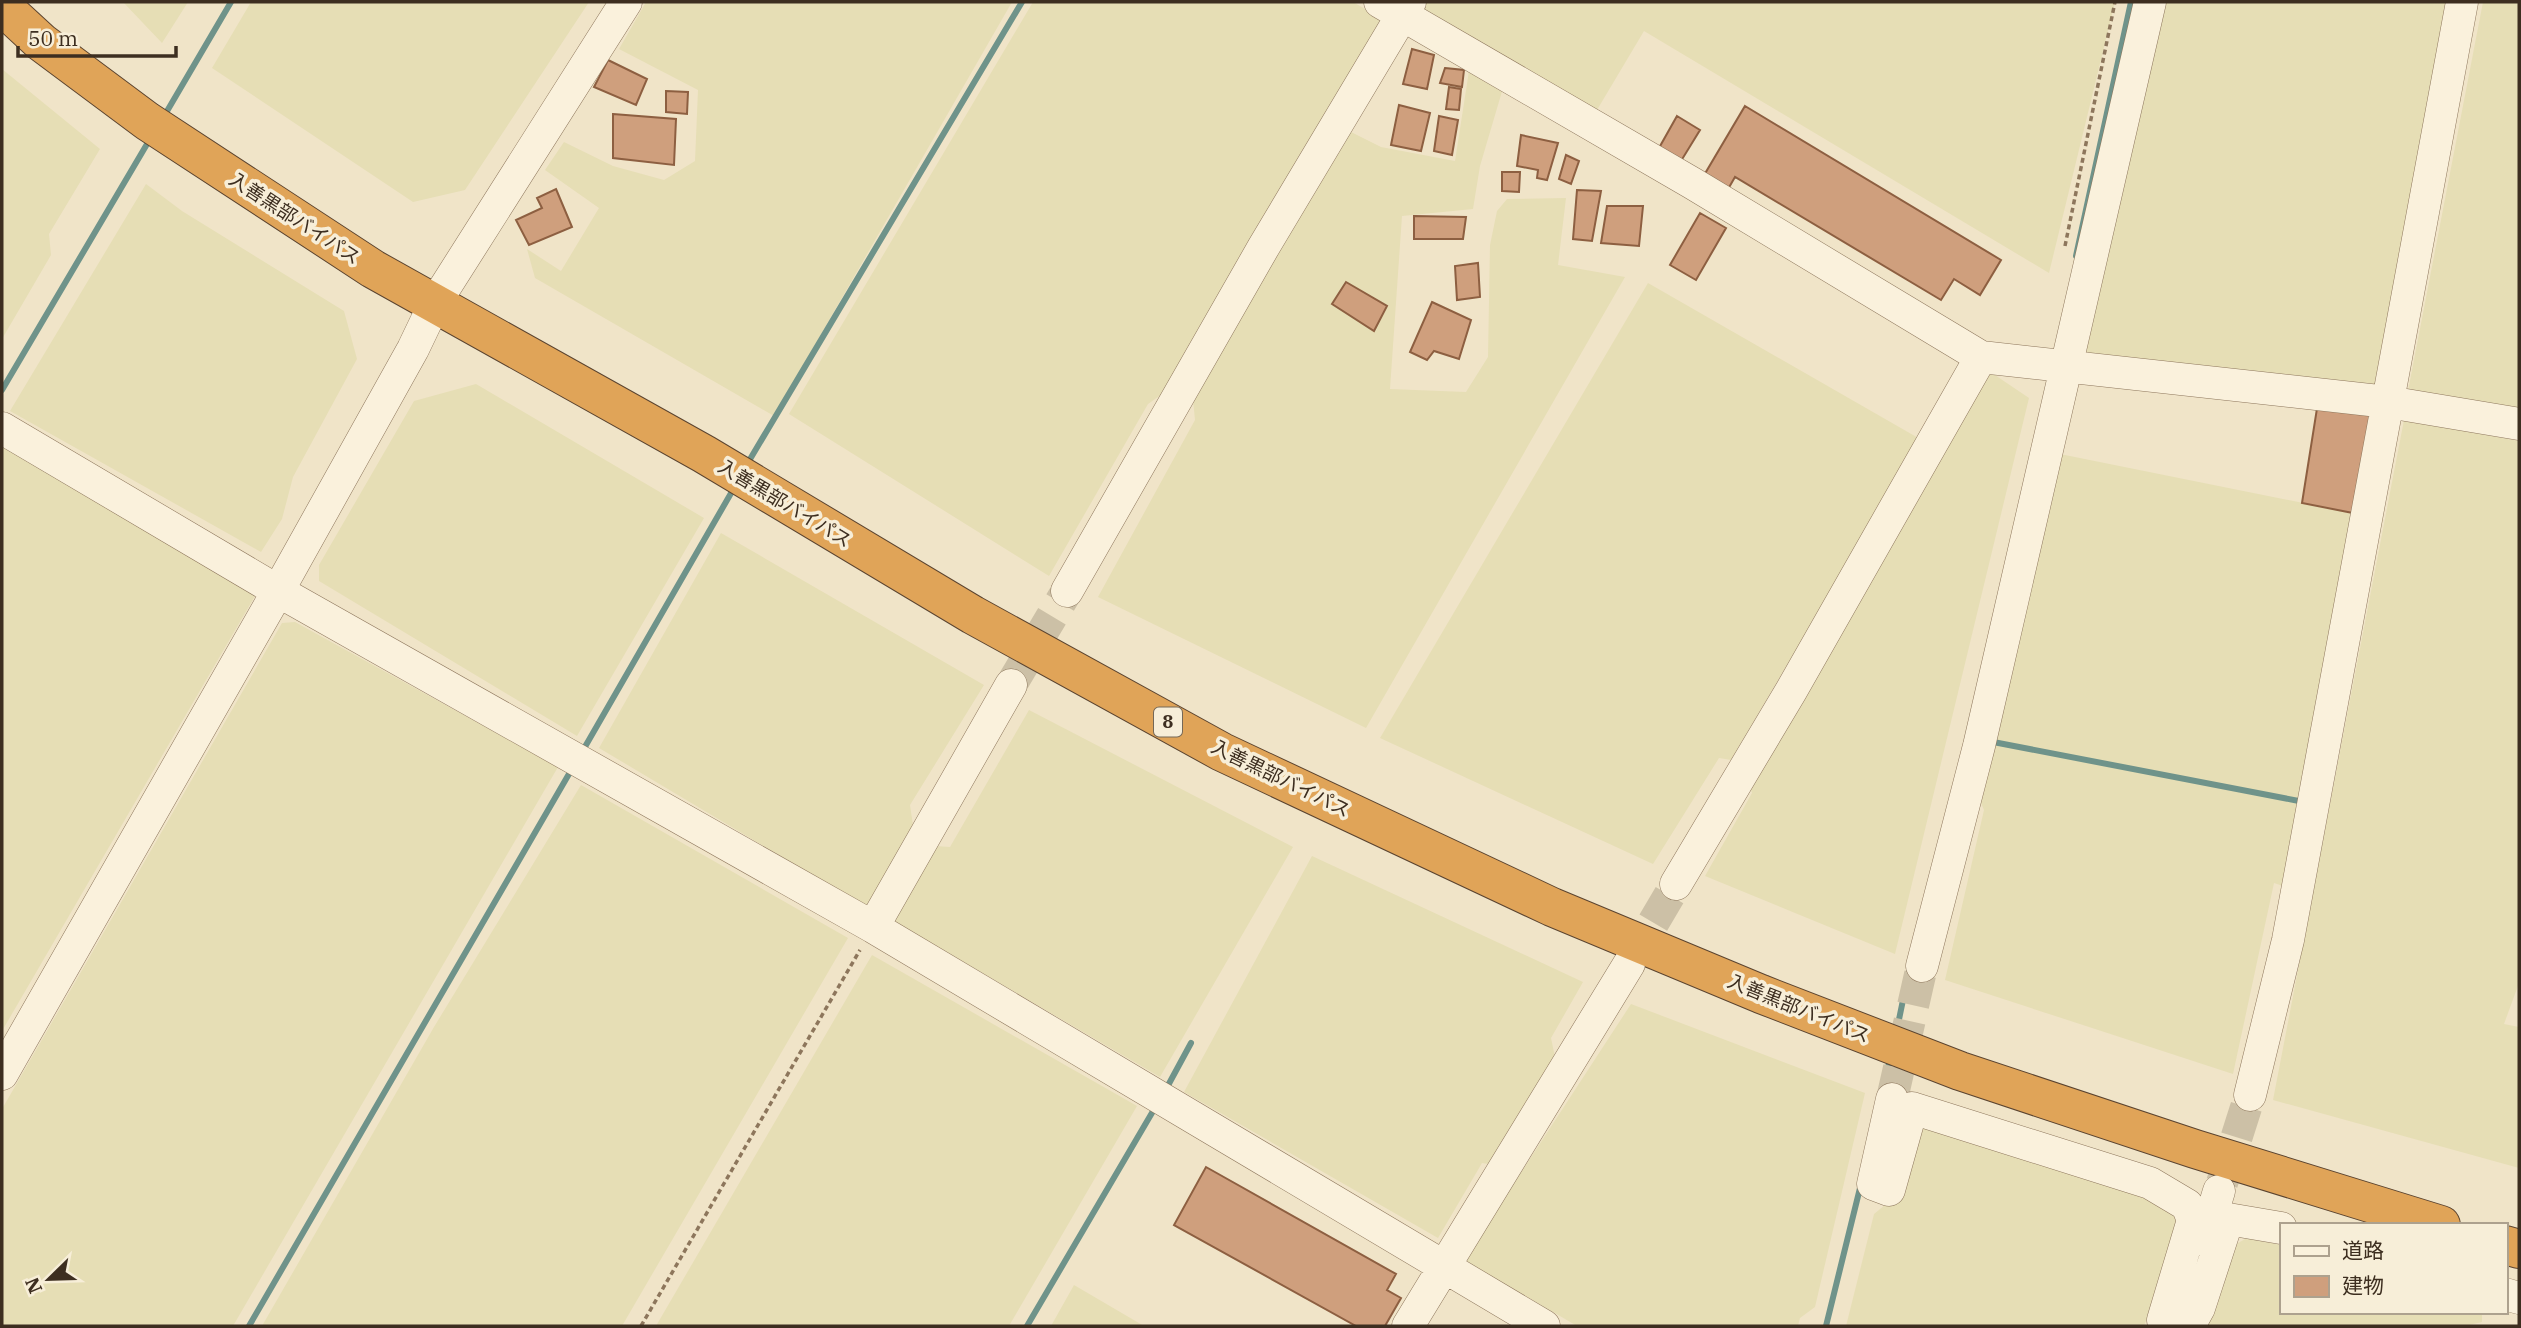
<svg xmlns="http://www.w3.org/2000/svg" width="2521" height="1328" font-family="'IBM Plex Serif','Noto Sans JP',serif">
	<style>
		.farmland { fill: #e6deb5 }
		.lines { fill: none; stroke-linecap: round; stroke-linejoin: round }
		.stream { stroke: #6f938a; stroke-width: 6 }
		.building { fill: #cf9f7d; stroke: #8d5f41; stroke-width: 2 }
		.minor-tunnel { stroke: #ccc0a6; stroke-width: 32; stroke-dasharray: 32 16; stroke-linecap: butt }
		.minor-casing { stroke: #8d765c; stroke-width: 33 }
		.highway-casing { stroke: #5b4430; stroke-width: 40 }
		.path { stroke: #8d765c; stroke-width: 3.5; stroke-dasharray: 5 3.5; stroke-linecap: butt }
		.minor { stroke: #faf1dc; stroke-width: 32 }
		.highway { stroke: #e0a458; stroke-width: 38 }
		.labels { text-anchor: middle; stroke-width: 7; stroke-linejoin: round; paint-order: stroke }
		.shield { fill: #f7eed8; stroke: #756857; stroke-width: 2 }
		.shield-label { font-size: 18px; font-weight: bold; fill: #3d2e20 }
		.street-label { font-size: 19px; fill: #3d2e20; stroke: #f7eed8 }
	</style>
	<rect width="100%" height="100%" fill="#f0e4c8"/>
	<path class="farmland" d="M 123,2 L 188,2 L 162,43 Z
		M 251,2 L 589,2 L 465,190 L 413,202 L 212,68 Z
		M 646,2 L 1012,2 L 774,416 L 535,278 L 527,249 L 561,271 L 599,208 L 545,170 L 564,142 L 613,166 L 664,180 L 695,161 L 698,90 L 619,49 Z
		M 1033,2 L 1353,2 L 1386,21 L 1168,390 L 1148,404 L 1049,576 L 789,414 Z
		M 1422,2 L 2115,2 L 2049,273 L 1644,31 L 1594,115 L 1417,11 Z
		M 2155,2 L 2446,2 L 2376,388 L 2079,354 Z
		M 2483,2 L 2519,2 L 2519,409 L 2408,391 Z
		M 2,69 L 100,149 L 49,234 L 51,255 L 2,339 Z
		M 1469,71 L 1503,88 L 1480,166 L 1473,209 L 1402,216 L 1390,389 L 1466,392 L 1488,357 L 1490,245 L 1497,211 L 1507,199 L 1566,198 L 1558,265 L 1625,277 L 1366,728 L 1098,597 L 1195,420 L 1193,400 L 1349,131 L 1381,147 L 1455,161 Z
		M 146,184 L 182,211 L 344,311 L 357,359 L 293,477 L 282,519 L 261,552 L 10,411 Z
		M 1648,283 L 1920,439 L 1731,760 L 1719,758 L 1653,864 L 1380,738 Z
		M 1986,369 L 2029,398 L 1895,954 L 1705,876 L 1752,793 L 1748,780 Z
		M 476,384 L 704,518 L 577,736 L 319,581 L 319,565 L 414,401 Z
		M 2404,420 L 2519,441 L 2519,983 L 2504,1024 L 2519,1027 L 2519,1168 L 2273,1100 Z
		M 2,445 L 255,596 L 2,1031 Z
		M 2060,454 L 2353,513 L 2286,887 L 2274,883 L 2233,1074 L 1945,980 L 1984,810 L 1978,796 Z
		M 721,533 L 984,685 L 910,805 L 914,832 L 868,908 L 599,748 Z
		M 295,622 L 558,767 L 233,1326 L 2,1326 L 2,1109 L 282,623 Z
		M 1029,710 L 1293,847 L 1160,1077 L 892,920 L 935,846 L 950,847 Z
		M 581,785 L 848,938 L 622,1326 L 262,1326 L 434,1027 Z
		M 1312,856 L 1583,982 L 1551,1038 L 1555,1057 L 1494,1165 L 1482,1163 L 1438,1238 L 1184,1092 Z
		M 872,955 L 1137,1106 L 1009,1326 L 656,1326 Z
		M 1631,1004 L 1865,1093 L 1815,1307 L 1800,1318 L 1798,1326 L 1577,1326 L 1464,1260 Z
		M 1929,1124 L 2170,1207 L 2180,1224 L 2179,1239 L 2144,1326 L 1846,1326 L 1874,1214 L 1896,1196 L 1914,1131 Z
		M 2247,1238 L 2281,1245 L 2281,1312 L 2482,1312 L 2482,1322 L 2465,1326 L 2201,1326 L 2229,1248 Z
		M 1074,1285 L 1144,1326 L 1051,1326 Z"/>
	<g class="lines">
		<path class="stream" d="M 163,118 L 231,2
			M 2076,256 L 2131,2
			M 2,390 L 150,139
			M 746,466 L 1022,2
			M 1988,741 L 2304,802
			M 582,752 L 734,488
			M 1896,1034 L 1910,966
			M 1165,1091 L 1191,1043
			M 1883,1092 L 1890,1058
			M 249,1326 L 573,767
			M 1027,1326 L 1156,1106
			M 1826,1326 L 1861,1184"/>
	</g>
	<path class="building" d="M 1412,49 L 1434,55 L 1427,89 L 1403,84 Z
		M 608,60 L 647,79 L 636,105 L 594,87 Z
		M 1445,68 L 1464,70 L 1462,87 L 1440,83 Z
		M 1449,87 L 1461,89 L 1459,110 L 1446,109 Z
		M 666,91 L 688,92 L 687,114 L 666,112 Z
		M 1399,105 L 1430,113 L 1421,151 L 1391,145 Z
		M 1745,106 L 2001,260 L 1980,295 L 1954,279 L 1941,300 L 1735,177 L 1727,191 L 1703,177 Z
		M 613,114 L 676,119 L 674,165 L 613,158 Z
		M 1439,116 L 1458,120 L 1452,155 L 1434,151 Z
		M 1677,116 L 1700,130 L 1681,161 L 1659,148 Z
		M 1521,135 L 1558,143 L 1547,180 L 1537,178 L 1538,170 L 1517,166 Z
		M 1566,155 L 1579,161 L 1571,184 L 1559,179 Z
		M 1502,172 L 1520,172 L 1519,192 L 1502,191 Z
		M 556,189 L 572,227 L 529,245 L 516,220 L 542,208 L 537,198 Z
		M 1577,190 L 1601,191 L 1592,241 L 1573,239 Z
		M 1607,206 L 1643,206 L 1639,246 L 1601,243 Z
		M 1700,213 L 1726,228 L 1696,280 L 1670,265 Z
		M 1414,216 L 1466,217 L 1463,239 L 1414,239 Z
		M 1478,263 L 1480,297 L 1457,300 L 1455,266 Z
		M 1346,282 L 1387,306 L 1374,331 L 1332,304 Z
		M 1432,302 L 1471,320 L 1459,359 L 1434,351 L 1427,360 L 1410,352 Z
		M 2318,402 L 2375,408 L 2353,513 L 2302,503 Z
		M 1206,1167 L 1396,1274 L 1387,1290 L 1401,1298 L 1385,1326 L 1356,1326 L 1174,1225 Z"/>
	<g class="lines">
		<path class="minor-tunnel" d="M 1011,685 L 1067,591
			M 1629,964 L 1676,884
			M 1892,1099 L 1922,966
			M 2222,1183 L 2250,1095"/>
		<defs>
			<path id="minor" d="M 1380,2 L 1692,183 L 1981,357 L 2388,402 L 2519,424
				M 2,428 L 278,591 L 873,927 L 1544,1326
				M 1067,591 L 1263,248 L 1410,2
				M 1676,884 L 1791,691 L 1981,357
				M 873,927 L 1011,685
				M 1922,966 L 1979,746 L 2150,2
				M 2,1074 L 278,591 L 413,349 L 435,303 L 626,2
				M 2250,1095 L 2288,940 L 2462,2
				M 1892,1099 L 1873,1184 L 1889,1190 L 1912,1108 L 2150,1183 L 2187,1205 L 2193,1220 L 2163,1320 L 2168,1326
				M 2204,1240 L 2219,1191
				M 2505,1294 L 2519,1298
				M 1408,1326 L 1629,964
				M 2189,1326 L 2199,1308 L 2228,1219 L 2281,1228"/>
			<path id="highway" d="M 2,6 L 41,42 L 147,121 L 373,269 L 704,454 L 973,615 L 1222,752 L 1552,907 L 1761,994 L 1960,1071 L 2195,1149 L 2441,1225
				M 2505,1245 L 2519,1249"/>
		</defs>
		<use href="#minor" class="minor-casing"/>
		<use href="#highway" class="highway-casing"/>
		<path class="path" d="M 2065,246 L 2115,2
			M 641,1326 L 860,950"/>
		<use href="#minor" class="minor"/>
		<use href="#highway" class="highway"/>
	</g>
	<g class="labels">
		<rect class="shield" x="1154" y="707.5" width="28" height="29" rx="5"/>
		<g class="shield-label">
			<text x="1168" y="728">8</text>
		</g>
		<g class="street-label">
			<text transform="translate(295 218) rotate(33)" y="7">入善黒部バイパス</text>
			<text transform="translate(785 503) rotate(31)" y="7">入善黒部バイパス</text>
			<text transform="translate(1281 778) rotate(26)" y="7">入善黒部バイパス</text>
			<text transform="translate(1799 1008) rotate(22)" y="7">入善黒部バイパス</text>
		</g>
	</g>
	<rect width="2521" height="1328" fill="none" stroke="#3d2e20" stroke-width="7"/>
	<rect x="2280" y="1223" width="228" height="91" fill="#f7eed8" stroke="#ada18e" stroke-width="2"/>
	<rect x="2294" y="1246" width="35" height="10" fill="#faf1dc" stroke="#ada18e" stroke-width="2"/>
	<text x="2342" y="1258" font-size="21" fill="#3d2e20">道路</text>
	<rect x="2294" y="1276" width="35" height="21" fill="#cf9f7d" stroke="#ada18e" stroke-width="2"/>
	<text x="2342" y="1293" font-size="21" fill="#3d2e20">建物</text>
	<g transform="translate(49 1279) rotate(247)" stroke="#f7eed8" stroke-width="5" paint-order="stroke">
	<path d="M0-5L12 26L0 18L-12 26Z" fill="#3d2e20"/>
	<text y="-10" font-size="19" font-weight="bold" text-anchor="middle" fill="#3d2e20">N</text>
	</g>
	<path d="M18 46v10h158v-10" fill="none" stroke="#3d2e20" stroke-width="3.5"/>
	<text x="28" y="46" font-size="21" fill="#3d2e20" stroke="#f7eed8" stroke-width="5" paint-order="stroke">50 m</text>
</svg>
